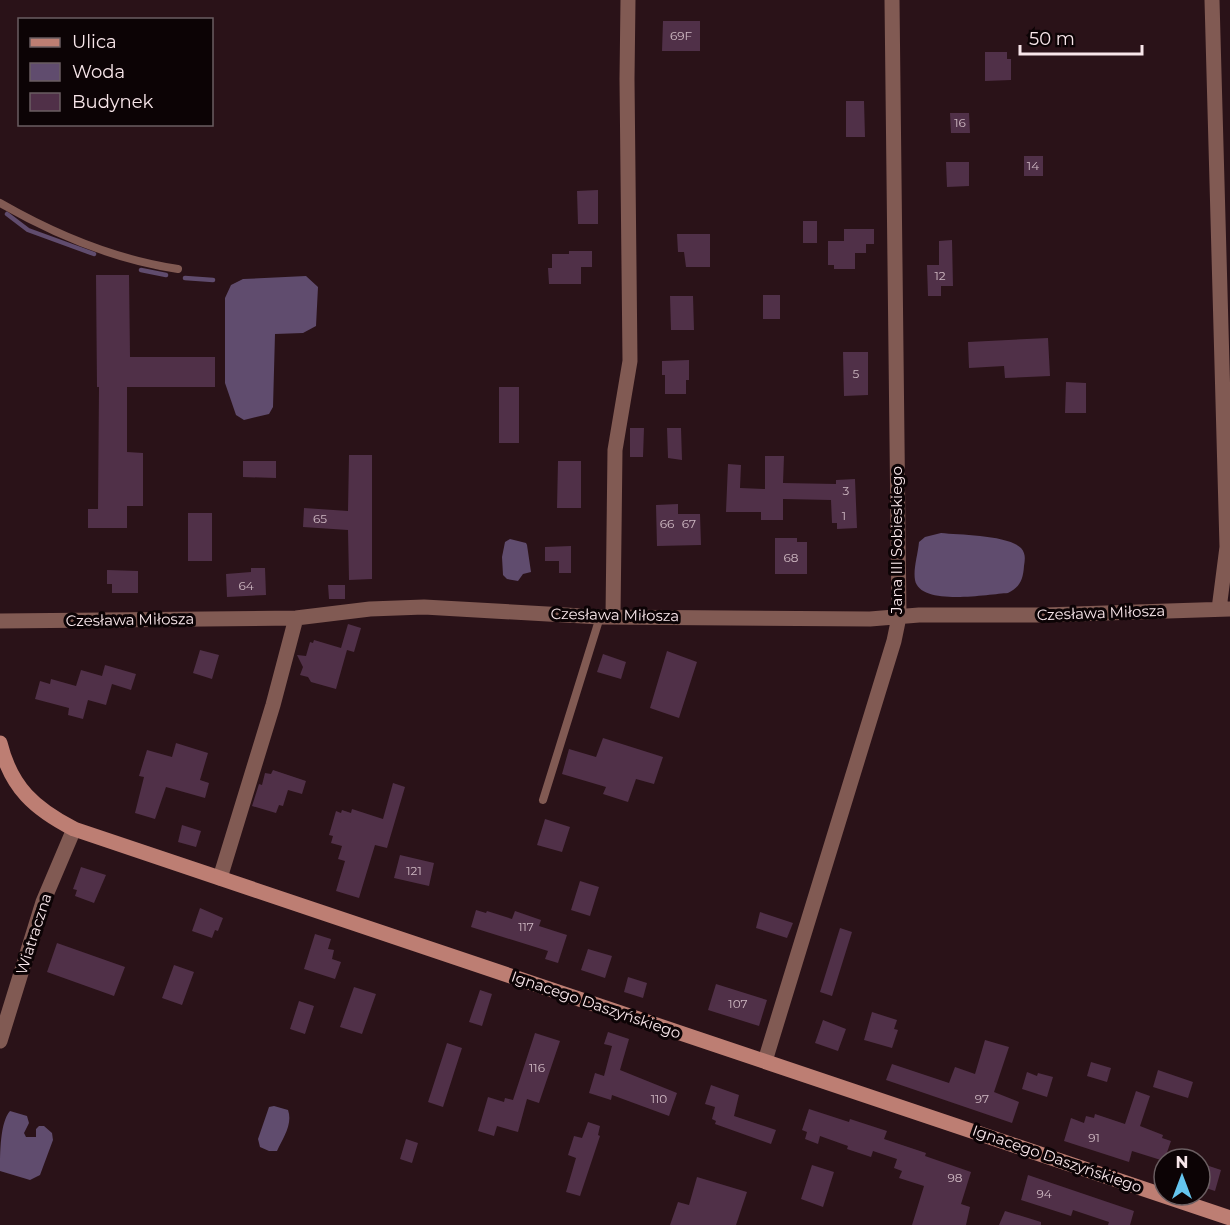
<svg xmlns="http://www.w3.org/2000/svg" width="1230" height="1225" font-family="Montserrat,sans-serif">
	<style>
		.water { fill: #604c6e }
		.lines { fill: none; stroke-linecap: round; stroke-linejoin: round }
		.stream { stroke: #604c6e; stroke-width: 4.5 }
		.building { fill: #503048 }
		.lane { stroke: #815a53; stroke-width: 8 }
		.street { stroke: #815a53; stroke-width: 15 }
		.secondary { stroke: #bd7e73; stroke-width: 15 }
		.labels { text-anchor: middle; stroke-width: 6; stroke-linejoin: round; paint-order: stroke }
		.number-label { font-size: 12px; fill: #ceb8c2 }
		.street-label { font-size: 15px; fill: #f8e6ea; stroke: #0c0305 }
	</style>
	<rect width="100%" height="100%" fill="#2a1218"/>
	<path class="water" d="M 306,276 L 318,287 L 316,326 L 303,333 L 275,334 L 273,407 L 269,414 L 244,420 L 236,415 L 225,383 L 225,298 L 231,285 L 243,279 Z
		M 941,533 C 960,535 1008,535 1021,548 C 1026,554 1025,559 1024,566 C 1023,580 1020,587 1008,593 C 989,594 920,607 915,580 C 913,569 918,554 919,542 L 925,537 Z
		M 510,539 L 526,543 L 527,545 L 531,572 L 523,574 L 518,581 L 507,579 L 503,575 L 502,557 L 505,542 Z
		M 274,1106 L 288,1110 C 293,1124 283,1138 277,1151 L 269,1151 L 260,1147 L 258,1139 L 269,1107 Z
		M 10,1111 L 27,1116 L 29,1123 L 24,1133 L 26,1137 L 36,1137 L 36,1129 L 39,1126 L 44,1126 L 52,1133 L 53,1140 L 40,1175 L 30,1180 L 0,1171 C 0,1154 0,1122 10,1111 Z"/>
	<g class="lines">
		<path class="stream" d="M 7,214 L 28,230 L 94,254
			M 141,270 L 166,275
			M 185,278 L 213,280"/>
	</g>
	<path class="building" d="M 663,21 L 700,21 L 700,51 L 662,51 Z
		M 985,52 L 1007,52 L 1007,59 L 1011,59 L 1011,80 L 985,81 Z
		M 846,101 L 864,101 L 865,137 L 846,137 Z
		M 950,113 L 969,113 L 970,133 L 951,133 Z
		M 1024,156 L 1043,156 L 1043,176 L 1024,176 Z
		M 946,162 L 969,162 L 969,186 L 947,187 Z
		M 598,190 L 598,224 L 578,224 L 577,191 Z
		M 803,221 L 817,221 L 817,243 L 803,243 Z
		M 844,229 L 874,229 L 874,244 L 866,244 L 866,253 L 855,253 L 855,269 L 834,269 L 834,265 L 828,265 L 828,241 L 844,241 Z
		M 677,234 L 710,234 L 710,267 L 686,267 L 684,252 L 678,252 Z
		M 952,240 L 953,286 L 941,286 L 941,296 L 928,296 L 927,265 L 939,265 L 939,241 Z
		M 569,251 L 592,251 L 592,267 L 581,267 L 581,284 L 549,284 L 548,268 L 552,268 L 552,254 L 569,254 Z
		M 96,275 L 129,275 L 130,357 L 215,357 L 215,387 L 127,387 L 127,452 L 143,453 L 143,506 L 127,506 L 127,528 L 88,528 L 88,509 L 98,509 L 99,387 L 97,387 Z
		M 763,295 L 780,295 L 780,319 L 763,319 Z
		M 670,296 L 693,296 L 694,330 L 671,330 Z
		M 1048,338 L 1050,376 L 1005,378 L 1004,366 L 969,368 L 968,342 Z
		M 843,352 L 868,352 L 868,395 L 844,396 Z
		M 689,360 L 689,380 L 686,380 L 686,394 L 665,394 L 665,375 L 662,375 L 662,361 Z
		M 1066,382 L 1086,383 L 1086,413 L 1065,413 Z
		M 499,387 L 519,387 L 519,443 L 499,443 Z
		M 630,428 L 644,428 L 643,457 L 630,457 Z
		M 667,428 L 681,428 L 682,460 L 668,458 Z
		M 349,455 L 372,455 L 372,579 L 349,580 L 348,530 L 303,527 L 304,508 L 348,511 Z
		M 765,456 L 784,456 L 783,483 L 836,484 L 836,480 L 855,479 L 857,528 L 837,529 L 837,523 L 832,523 L 831,500 L 783,499 L 783,520 L 761,520 L 761,512 L 726,512 L 728,464 L 741,465 L 740,488 L 765,489 Z
		M 243,461 L 276,461 L 276,478 L 243,477 Z
		M 558,461 L 581,461 L 581,508 L 557,508 Z
		M 678,504 L 678,514 L 700,514 L 701,545 L 657,546 L 656,505 Z
		M 188,513 L 212,513 L 212,561 L 188,561 Z
		M 775,538 L 797,538 L 797,542 L 807,542 L 807,574 L 775,574 Z
		M 571,546 L 571,573 L 559,573 L 559,561 L 545,561 L 545,547 Z
		M 251,568 L 265,568 L 266,595 L 227,597 L 226,574 L 251,572 Z
		M 107,570 L 138,571 L 138,593 L 112,593 L 112,584 L 107,584 Z
		M 328,585 L 345,585 L 345,599 L 329,599 Z
		M 348,624 L 361,628 L 354,652 L 347,650 L 336,689 L 311,682 L 308,677 L 300,675 L 303,667 L 297,655 L 306,656 L 310,642 L 313,643 L 314,640 L 341,648 Z
		M 200,650 L 219,655 L 212,679 L 193,673 Z
		M 667,651 L 697,662 L 679,718 L 650,708 Z
		M 603,654 L 626,662 L 621,679 L 597,672 Z
		M 105,665 L 136,674 L 131,690 L 112,684 L 106,705 L 88,700 L 83,719 L 68,715 L 69,708 L 35,699 L 40,681 L 50,684 L 51,679 L 76,686 L 81,670 L 102,676 Z
		M 603,738 L 663,757 L 654,784 L 636,779 L 628,802 L 603,794 L 606,787 L 562,774 L 569,749 L 596,757 Z
		M 176,743 L 208,753 L 200,780 L 209,783 L 205,798 L 166,787 L 155,819 L 135,813 L 144,777 L 139,776 L 147,750 L 172,757 Z
		M 273,770 L 306,781 L 302,794 L 288,790 L 283,806 L 279,805 L 276,813 L 252,806 L 259,784 L 262,785 L 265,773 L 271,774 Z
		M 393,783 L 405,787 L 387,848 L 375,845 L 359,898 L 336,891 L 345,861 L 338,859 L 342,846 L 331,843 L 333,836 L 329,835 L 336,811 L 341,813 L 342,810 L 351,813 L 352,809 L 383,819 Z
		M 545,819 L 570,827 L 562,852 L 537,845 Z
		M 182,825 L 201,831 L 196,847 L 178,842 Z
		M 400,855 L 434,863 L 429,886 L 394,878 Z
		M 81,867 L 106,875 L 94,903 L 75,896 L 77,890 L 73,889 Z
		M 580,881 L 599,887 L 590,916 L 571,910 Z
		M 200,908 L 223,918 L 218,931 L 215,930 L 212,938 L 192,931 Z
		M 476,910 L 486,913 L 487,911 L 512,919 L 515,911 L 541,920 L 539,926 L 567,935 L 558,963 L 545,959 L 548,951 L 471,927 Z
		M 760,912 L 793,923 L 787,938 L 756,928 Z
		M 840,928 L 852,932 L 832,996 L 820,992 Z
		M 315,934 L 331,939 L 328,949 L 334,950 L 332,959 L 341,962 L 335,979 L 304,969 Z
		M 57,943 L 125,967 L 114,996 L 47,972 Z
		M 588,949 L 612,956 L 605,978 L 581,970 Z
		M 174,965 L 194,972 L 182,1005 L 162,998 Z
		M 628,977 L 647,983 L 643,998 L 624,992 Z
		M 716,984 L 767,1000 L 759,1026 L 708,1010 Z
		M 354,987 L 376,994 L 362,1034 L 340,1027 Z
		M 480,990 L 492,994 L 482,1026 L 469,1022 Z
		M 299,1001 L 314,1006 L 305,1034 L 290,1029 Z
		M 872,1012 L 897,1020 L 894,1029 L 898,1030 L 892,1048 L 864,1040 Z
		M 823,1020 L 846,1029 L 838,1051 L 815,1043 Z
		M 608,1032 L 629,1039 L 620,1070 L 677,1093 L 669,1116 L 612,1095 L 611,1100 L 589,1093 L 595,1073 L 604,1076 L 612,1046 L 604,1044 Z
		M 535,1033 L 560,1041 L 539,1103 L 527,1099 L 518,1132 L 497,1126 L 494,1136 L 478,1131 L 488,1097 L 504,1102 L 505,1098 L 513,1100 Z
		M 985,1040 L 1009,1047 L 994,1092 L 1019,1102 L 1012,1123 L 886,1080 L 892,1064 L 949,1083 L 955,1067 L 975,1074 Z
		M 447,1043 L 462,1048 L 443,1107 L 428,1102 Z
		M 1091,1062 L 1111,1068 L 1107,1082 L 1087,1076 Z
		M 1158,1070 L 1193,1082 L 1188,1098 L 1153,1087 Z
		M 1027,1072 L 1037,1076 L 1038,1073 L 1053,1077 L 1047,1097 L 1022,1089 Z
		M 711,1085 L 739,1095 L 734,1116 L 776,1130 L 771,1144 L 715,1124 L 716,1121 L 712,1119 L 715,1107 L 705,1104 Z
		M 1136,1091 L 1150,1096 L 1140,1126 L 1163,1135 L 1162,1138 L 1171,1141 L 1164,1161 L 1132,1151 L 1129,1162 L 1064,1141 L 1071,1118 L 1084,1123 L 1086,1116 L 1094,1118 L 1095,1114 L 1125,1124 Z
		M 809,1109 L 849,1122 L 850,1119 L 887,1131 L 884,1139 L 926,1153 L 925,1156 L 971,1172 L 961,1204 L 970,1207 L 966,1225 L 912,1225 L 924,1186 L 899,1178 L 902,1171 L 894,1168 L 897,1159 L 873,1151 L 871,1157 L 847,1149 L 848,1146 L 820,1136 L 818,1144 L 805,1139 L 807,1132 L 802,1130 Z
		M 588,1122 L 600,1126 L 598,1135 L 600,1136 L 580,1196 L 566,1192 L 576,1158 L 568,1155 L 574,1136 L 582,1138 Z
		M 406,1139 L 418,1143 L 412,1163 L 400,1159 Z
		M 1200,1163 L 1221,1170 L 1215,1191 L 1200,1186 Z
		M 812,1165 L 834,1172 L 823,1207 L 801,1199 Z
		M 1028,1175 L 1134,1211 L 1130,1225 L 1108,1225 L 1109,1222 L 1073,1210 L 1071,1216 L 1021,1200 Z
		M 697,1177 L 747,1192 L 736,1225 L 670,1225 L 678,1202 L 689,1205 Z
		M 1005,1211 L 1041,1222 L 1041,1225 L 999,1225 Z"/>
	<g class="lines">
		<path class="lane" d="M 0,203 C 54,234 117,260 178,269
			M 543,800 L 600,617"/>
		<path class="street" d="M 1212,0 L 1227,547 L 1219,609
			M 613,617 L 615,450 L 630,361 L 627,79 L 628,0
			M 0,621 L 296,618 L 370,609 L 424,607 L 600,617 L 870,619 L 919,615 L 1044,615 L 1230,609
			M 220,878 L 273,705 L 296,618
			M 0,1041 L 43,902 L 74,829
			M 765,1061 L 894,641 L 899,617 L 892,0"/>
		<path class="secondary" d="M 0,743 C 11,788 35,809 74,829 L 1230,1218"/>
	</g>
	<g class="labels">
		<g class="number-label">
			<text x="681" y="40">69F</text>
			<text x="960" y="127">16</text>
			<text x="1033" y="170">14</text>
			<text x="940" y="280">12</text>
			<text x="856" y="378">5</text>
			<text x="846" y="495">3</text>
			<text x="844" y="520">1</text>
			<text x="320" y="523">65</text>
			<text x="667" y="528">66</text>
			<text x="689" y="528">67</text>
			<text x="791" y="562">68</text>
			<text x="246" y="590">64</text>
			<text x="414" y="875">121</text>
			<text x="526" y="931">117</text>
			<text x="738" y="1008">107</text>
			<text x="537" y="1072">116</text>
			<text x="659" y="1103">110</text>
			<text x="982" y="1103">97</text>
			<text x="1094" y="1142">91</text>
			<text x="955" y="1182">98</text>
			<text x="1044" y="1198">94</text>
		</g>
		<g class="street-label">
			<text transform="translate(897 540) rotate(-90)" y="5">Jana III Sobieskiego</text>
			<text transform="translate(1101 613) rotate(-2)" y="5">Czesława Miłosza</text>
			<text transform="translate(615 615) rotate(1)" y="5">Czesława Miłosza</text>
			<text transform="translate(130 620) rotate(-1)" y="5">Czesława Miłosza</text>
			<text transform="translate(34 934) rotate(-72)" y="5">Wiatraczna</text>
			<text transform="translate(596 1005) rotate(19)" y="5">Ignacego Daszyńskiego</text>
			<text transform="translate(1057 1159) rotate(19)" y="5">Ignacego Daszyńskiego</text>
		</g>
	</g>
	<rect x="18" y="18" width="195" height="108" fill="#0c0305" stroke="#6a5e61" stroke-width="1.5"/>
	<rect x="30" y="38" width="30" height="9" fill="#bd7e73" stroke="#6a5e61" stroke-width="1.5"/>
	<text x="72" y="48" font-size="18" fill="#f8e6ea">Ulica</text>
	<rect x="30" y="63" width="30" height="18" fill="#604c6e" stroke="#6a5e61" stroke-width="1.5"/>
	<text x="72" y="78" font-size="18" fill="#f8e6ea">Woda</text>
	<rect x="30" y="93" width="30" height="18" fill="#503048" stroke="#6a5e61" stroke-width="1.5"/>
	<text x="72" y="108" font-size="18" fill="#f8e6ea">Budynek</text>
	<g transform="translate(1182 1177)"><circle r="28" fill="#0c0305" stroke="#6a5e61" stroke-width="1.5"/>
	<path d="M0-4.5L10 22L0 15L-10 22Z" fill="#65c5ef"/>
	<text y="-9" font-size="16" font-weight="bold" text-anchor="middle" fill="#f8e6ea">N</text>
	</g>
	<path d="M1020 45v9h122v-9" fill="none" stroke="#f8e6ea" stroke-width="3"/>
	<text x="1029" y="45" font-size="18" fill="#f8e6ea" stroke="#0c0305" stroke-width="4.5" paint-order="stroke">50 m</text>
</svg>
